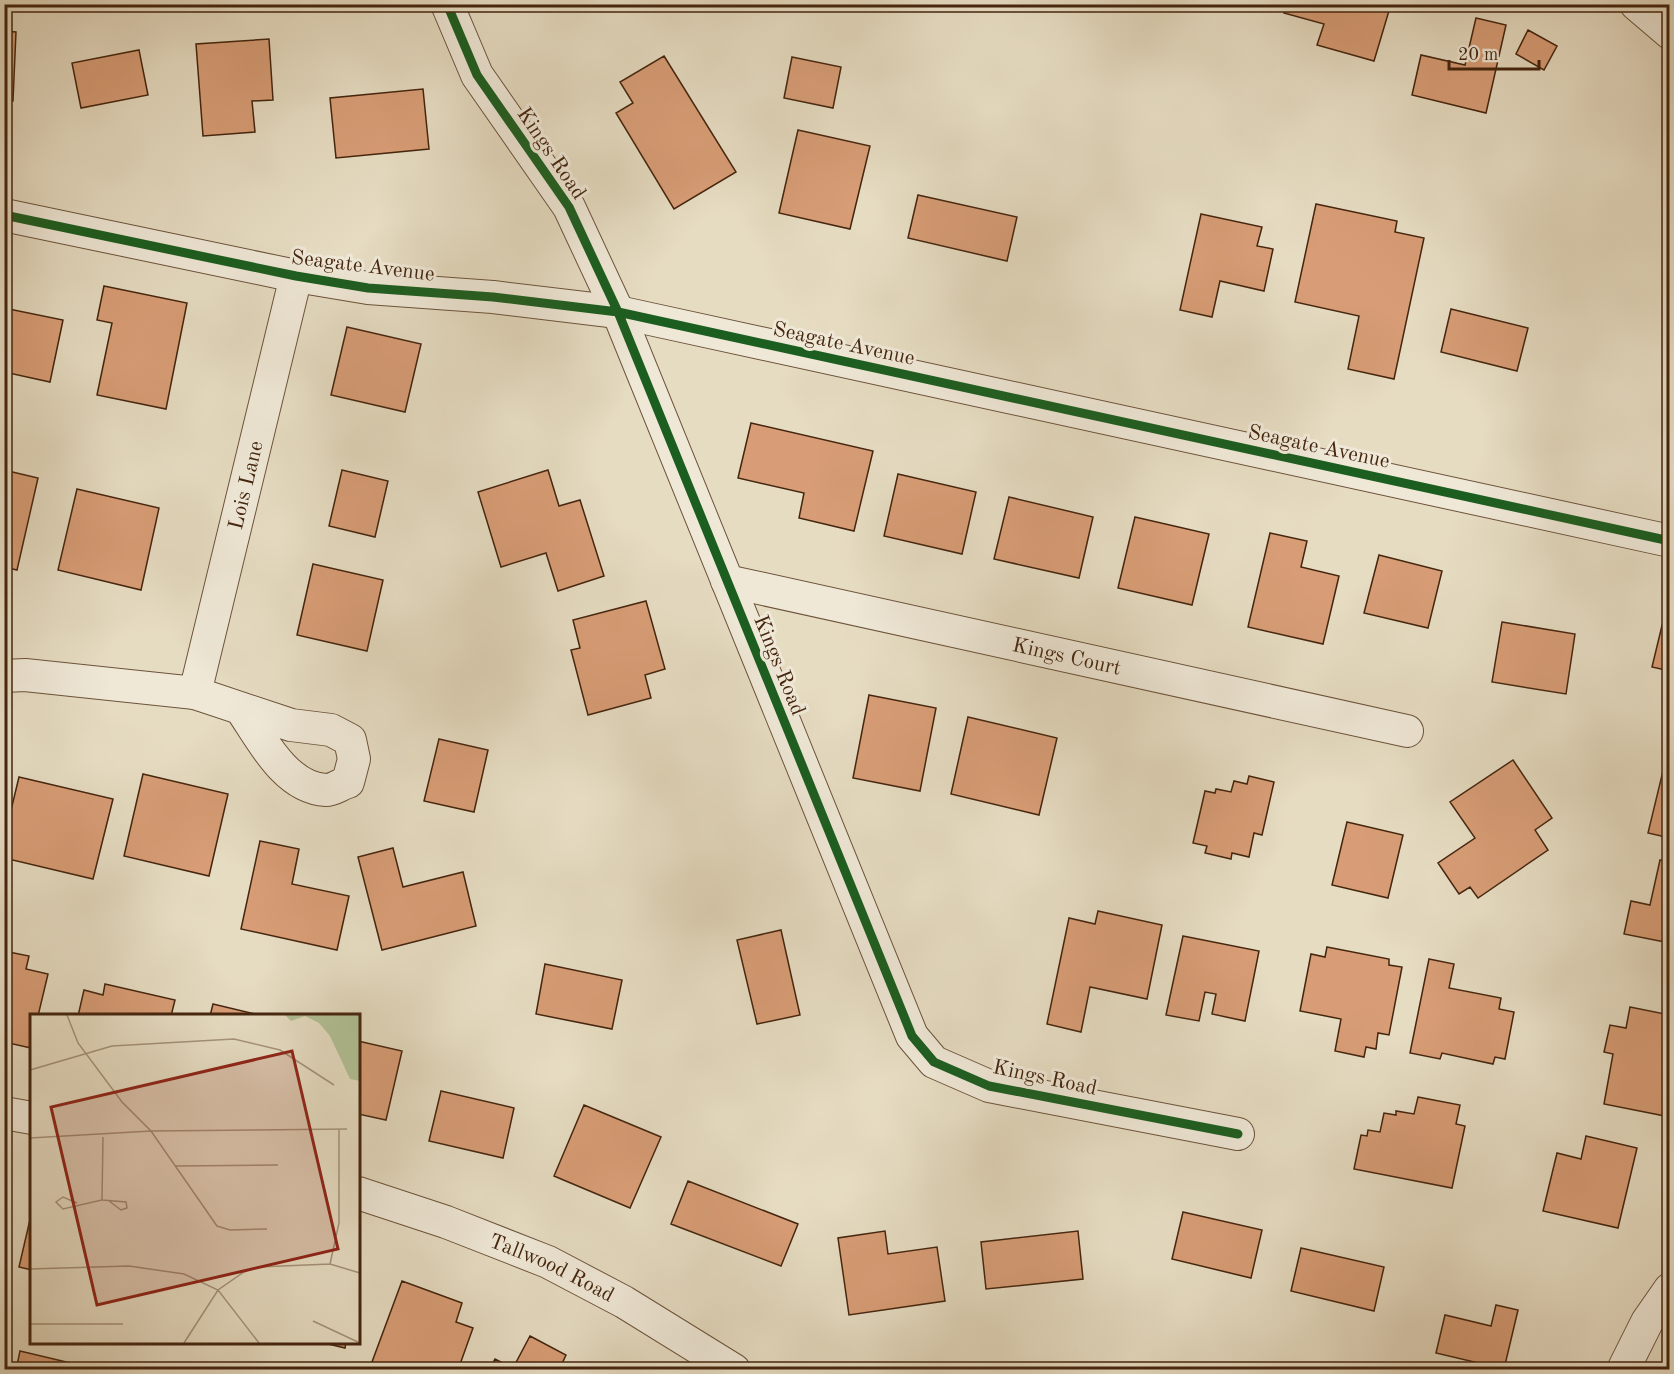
<svg xmlns="http://www.w3.org/2000/svg" width="1674" height="1374" font-family="'Old Standard TT',serif">
	<style>
		.building { fill: #d89d76; stroke: #44250e; stroke-width: 1.5 }
		.lines { fill: none; stroke-linecap: round; stroke-linejoin: round }
		.minor-casing { stroke: #6c533b; stroke-width: 34 }
		.minor { stroke: #efe8d7; stroke-width: 32 }
		.cycleway-casing { stroke: #efe8d7; stroke-width: 13 }
		.cycleway { stroke: #1b5e20; stroke-width: 9 }
		.labels { text-anchor: middle; stroke-width: 6; stroke-linejoin: round; paint-order: stroke }
		.street-label { font-size: 21px; fill: #44250e; stroke: #efe8d7 }
		.inset-road { fill: none; stroke: #a5937a; stroke-width: 1.5 }
		.view { fill: #8f2418; fill-opacity: 0.15; stroke: #8f2418; stroke-width: 3 }
		.inset-edge { fill: none; stroke: #44250e; stroke-width: 3 }
	</style>
	<rect width="100%" height="100%" fill="#e6dcc2"/>
	<filter id="stains"><feTurbulence type="fractalNoise" baseFrequency=".00333" numOctaves="4"/><feColorMatrix values="0 0 0 0 .2 0 0 0 0 .09 0 0 0 0 .02 0 0 0 .5 -.17"/></filter>
	<radialGradient id="worn" r=".72"><stop offset=".6" stop-color="#630" stop-opacity="0"/><stop offset="1" stop-color="#630" stop-opacity=".3"/></radialGradient>
	<path class="building" d="M 1287,4 L 1391,4 L 1374,61 L 1317,45 L 1324,24 L 1284,13 Z
		M 1476,18 L 1506,25 L 1486,113 L 1412,95 L 1421,55 L 1465,65 Z
		M 1528,30 L 1557,46 L 1544,70 L 1516,54 Z
		M 4,31 L 16,32 L 13,101 L 4,100 Z
		M 269,39 L 273,100 L 252,101 L 255,132 L 203,136 L 196,44 Z
		M 139,50 L 148,95 L 81,108 L 72,63 Z
		M 664,56 L 736,172 L 674,209 L 616,113 L 633,103 L 620,82 Z
		M 792,57 L 841,67 L 833,108 L 784,98 Z
		M 423,89 L 429,149 L 336,158 L 330,98 Z
		M 798,130 L 870,146 L 850,229 L 779,213 Z
		M 918,195 L 1017,217 L 1007,261 L 908,238 Z
		M 1316,204 L 1397,221 L 1395,232 L 1424,238 L 1394,379 L 1348,369 L 1359,316 L 1295,302 Z
		M 1201,214 L 1262,227 L 1257,246 L 1273,249 L 1264,291 L 1220,281 L 1212,317 L 1180,310 Z
		M 104,286 L 187,303 L 166,409 L 97,395 L 112,323 L 97,320 Z
		M 4,308 L 63,320 L 50,382 L 4,372 Z
		M 1451,309 L 1528,328 L 1517,371 L 1441,352 Z
		M 347,327 L 421,344 L 405,412 L 331,395 Z
		M 751,423 L 873,451 L 854,531 L 799,518 L 804,493 L 738,478 Z
		M 4,470 L 38,478 L 17,570 L 4,567 Z
		M 342,470 L 388,481 L 375,537 L 329,526 Z
		M 548,470 L 559,506 L 580,500 L 604,576 L 558,591 L 546,553 L 501,567 L 478,492 Z
		M 898,474 L 976,492 L 962,554 L 884,536 Z
		M 77,489 L 159,508 L 141,590 L 58,570 Z
		M 1009,497 L 1093,517 L 1079,578 L 994,559 Z
		M 1135,517 L 1209,534 L 1192,605 L 1118,588 Z
		M 1270,533 L 1307,541 L 1301,567 L 1339,576 L 1323,644 L 1248,627 Z
		M 1379,555 L 1442,571 L 1428,628 L 1364,613 Z
		M 313,564 L 383,580 L 367,651 L 297,635 Z
		M 646,601 L 665,669 L 645,675 L 651,698 L 588,715 L 571,650 L 580,648 L 573,620 Z
		M 1666,609 L 1670,610 L 1670,671 L 1652,667 Z
		M 1502,622 L 1575,634 L 1566,694 L 1492,682 Z
		M 869,695 L 936,708 L 920,791 L 853,778 Z
		M 968,717 L 1057,738 L 1039,815 L 951,794 Z
		M 439,739 L 488,750 L 474,812 L 424,801 Z
		M 1670,742 L 1670,838 L 1648,833 Z
		M 1513,760 L 1552,818 L 1535,830 L 1548,850 L 1478,898 L 1470,887 L 1459,894 L 1438,863 L 1475,838 L 1450,802 Z
		M 143,774 L 228,794 L 209,876 L 124,856 Z
		M 1249,776 L 1274,782 L 1262,835 L 1254,833 L 1249,857 L 1232,853 L 1231,859 L 1205,853 L 1207,846 L 1193,843 L 1205,791 L 1215,793 L 1216,789 L 1231,792 L 1234,781 L 1247,784 Z
		M 19,777 L 113,799 L 93,879 L 4,858 L 4,839 Z
		M 1347,822 L 1403,835 L 1388,898 L 1332,885 Z
		M 260,841 L 299,849 L 292,884 L 349,896 L 337,950 L 241,929 Z
		M 393,848 L 403,887 L 463,872 L 476,926 L 382,950 L 358,857 Z
		M 1660,860 L 1670,862 L 1670,943 L 1624,934 L 1631,901 L 1650,905 Z
		M 1098,911 L 1162,925 L 1147,999 L 1090,987 L 1081,1032 L 1047,1024 L 1069,918 L 1095,924 Z
		M 781,930 L 800,1015 L 757,1024 L 737,940 Z
		M 1183,936 L 1259,951 L 1245,1021 L 1212,1014 L 1216,994 L 1205,992 L 1199,1021 L 1166,1015 Z
		M 1327,947 L 1389,959 L 1389,965 L 1402,967 L 1389,1035 L 1378,1033 L 1376,1049 L 1366,1047 L 1364,1057 L 1335,1051 L 1341,1019 L 1300,1011 L 1311,954 L 1325,957 Z
		M 4,951 L 29,956 L 26,969 L 48,974 L 38,1016 L 32,1016 L 31,1048 L 4,1042 Z
		M 1429,959 L 1454,964 L 1449,988 L 1501,998 L 1499,1009 L 1514,1012 L 1505,1059 L 1495,1057 L 1493,1064 L 1442,1053 L 1440,1059 L 1410,1053 Z
		M 545,964 L 622,980 L 612,1029 L 536,1014 Z
		M 105,984 L 175,1000 L 171,1016 L 78,1016 L 84,990 L 103,995 Z
		M 213,1004 L 263,1016 L 210,1016 Z
		M 1630,1007 L 1670,1015 L 1670,1117 L 1604,1104 L 1613,1054 L 1604,1052 L 1610,1025 L 1626,1028 Z
		M 358,1041 L 402,1051 L 386,1120 L 358,1114 Z
		M 441,1091 L 514,1108 L 503,1158 L 429,1141 Z
		M 1418,1097 L 1460,1105 L 1456,1124 L 1465,1126 L 1452,1188 L 1354,1169 L 1361,1135 L 1367,1136 L 1368,1130 L 1380,1132 L 1384,1113 L 1396,1115 L 1396,1111 L 1414,1114 Z
		M 584,1105 L 661,1137 L 630,1208 L 554,1176 Z
		M 1586,1136 L 1637,1148 L 1618,1228 L 1543,1211 L 1557,1153 L 1581,1159 Z
		M 688,1181 L 798,1224 L 781,1266 L 671,1224 Z
		M 4,1202 L 11,1204 L 4,1231 Z
		M 32,1211 L 32,1270 L 19,1267 Z
		M 1183,1212 L 1262,1230 L 1251,1278 L 1172,1259 Z
		M 885,1231 L 888,1254 L 937,1247 L 945,1301 L 849,1315 L 838,1238 Z
		M 1078,1231 L 1083,1279 L 986,1289 L 981,1242 Z
		M 1301,1248 L 1384,1267 L 1374,1311 L 1291,1291 Z
		M 402,1281 L 462,1303 L 456,1322 L 473,1328 L 458,1370 L 369,1370 Z
		M 1496,1305 L 1518,1310 L 1504,1369 L 1436,1353 L 1445,1315 L 1491,1326 Z
		M 530,1336 L 566,1355 L 559,1370 L 489,1370 L 495,1359 L 513,1368 Z
		M 320,1342 L 346,1342 L 345,1348 Z
		M 20,1351 L 100,1370 L 16,1370 Z"/>
	<g class="lines">
		<defs>
			<g id="minor">
				<path d="M 447,4 L 477,75 L 569,207 L 618,312 L 912,1036 L 934,1062 L 989,1086 L 1238,1134"/>
				<path d="M 1636,4 L 1670,33"/>
				<path d="M 4,215 L 296,276 L 368,288 L 493,297 L 618,312 L 1670,541"/>
				<path id="s1" d="M 727,581 L 1407,731"/>
				<path id="s2" d="M 4,676 L 25,675 L 195,693 L 296,276"/>
				<path d="M 195,693 L 291,725 L 331,730 L 350,740 L 354,759 L 348,782 C 341,784 333,790 326,790 C 285,788 261,738 241,709"/>
				<path d="M 4,1113 L 32,1118"/>
				<path id="s3" d="M 358,1193 L 446,1222 L 548,1262 L 624,1302 L 734,1370"/>
				<path d="M 1623,1370 L 1647,1322 L 1670,1289"/>
			</g>
		</defs>
		<use href="#minor" class="minor-casing"/>
		<use href="#minor" class="minor"/>
		<defs>
			<path id="cycleway" d="M 447,4 L 477,75 L 569,207 L 618,312 L 912,1036 L 934,1062 L 989,1086 L 1238,1134
				M 4,215 L 296,276 L 368,288 L 493,297 L 618,312 L 1670,541"/>
		</defs>
		<use href="#cycleway" class="cycleway-casing"/>
		<use href="#cycleway" class="cycleway"/>
	</g>
	<g class="labels">
		<g class="street-label">
			<text transform="translate(552 153) rotate(56)" y="7">Kings Road</text>
			<text transform="translate(363 265) rotate(7)" y="7">Seagate Avenue</text>
			<text transform="translate(844 343) rotate(12)" y="7">Seagate Avenue</text>
			<text transform="translate(1319 446) rotate(12)" y="7">Seagate Avenue</text>
			<text dy="7" stroke="none"><textPath href="#s2" startOffset="406">Lois Lane</textPath></text>
			<text dy="7" stroke="none"><textPath href="#s1" startOffset="348">Kings Court</textPath></text>
			<text transform="translate(780 665) rotate(68)" y="7">Kings Road</text>
			<text transform="translate(1045 1077) rotate(12)" y="7">Kings Road</text>
			<text dy="7" stroke="none"><textPath href="#s3" startOffset="208">Tallwood Road</textPath></text>
		</g>
	</g>
	<g transform="translate(30 1014)">
		<rect width="330" height="330" fill="#e6dcc2"/>
		<path d="M 255,1 L 330,1 L 330,67 L 320,65 L 300,22 L 289,9 L 275,2 L 261,7 Z" fill="#b2c196"/>
		<path class="inset-road" d="M 37,1 L 48,29 L 92,88 L 121,117 L 187,212 L 200,216 L 237,215M 0,56 L 82,32 L 204,25 L 250,36 L 304,71M 0,124 L 121,117 L 317,115M 145,152 L 248,151M 72,186 L 96,188 L 97,194 L 91,196 L 79,187M 47,189 L 33,183 L 26,188 L 33,195 L 72,186 L 73,123M 300,250 L 309,209 L 309,115M 0,255 L 99,252 L 154,260 L 188,276 L 229,329M 283,307 L 330,329M 0,310 L 93,310M 154,329 L 188,276 L 214,258 L 228,253 L 300,250 L 330,259"/>
		<path class="view" d="M 262,37 L 308,235 L 67,291 L 21,93 Z"/>
		<rect width="330" height="330" class="inset-edge"/>
	</g>
	<rect width="1674" height="1374" fill="none" stroke="#e6dcc2" stroke-width="24"/>
	<rect x="6" y="6" width="1662" height="1362" fill="none" stroke="#44250e" stroke-width="3"/>
	<rect x="12" y="12" width="1650" height="1350" fill="none" stroke="#44250e" stroke-width="1.5"/>
	<path d="M1449 60v9h90v-9" fill="none" stroke="#44250e" stroke-width="3"/>
	<text x="1458" y="60" font-size="18" fill="#44250e" stroke="#efe8d7" stroke-width="4.5" paint-order="stroke">20 m</text>
	<rect width="100%" height="100%" filter="url(#stains)"/>
	<rect width="100%" height="100%" fill="url(#worn)"/>
</svg>
